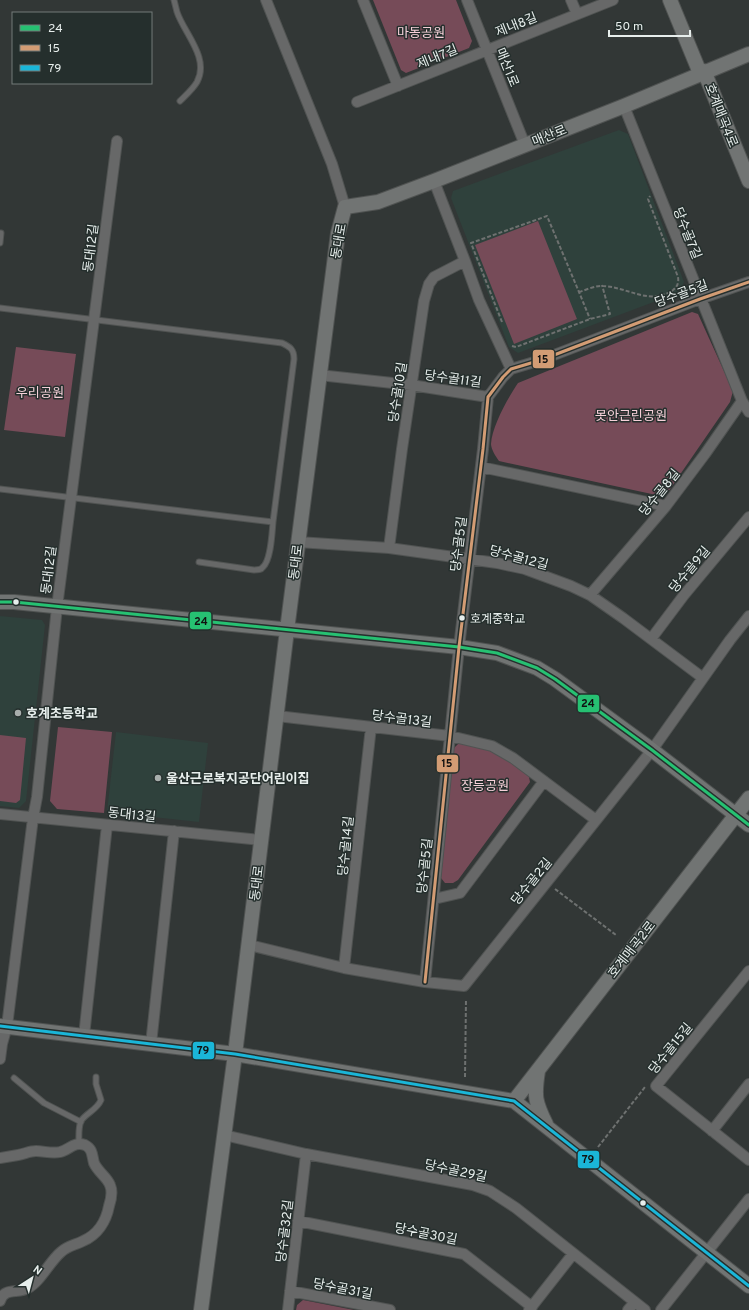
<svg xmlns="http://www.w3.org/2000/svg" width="749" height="1310" font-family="Overpass,'Noto Sans KR',sans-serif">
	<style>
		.built { fill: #2f413c }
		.green { fill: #764b58 }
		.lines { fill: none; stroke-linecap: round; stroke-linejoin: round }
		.lane-casing { stroke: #505352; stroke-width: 7 }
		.street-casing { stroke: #505352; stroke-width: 12 }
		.secondary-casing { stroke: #505352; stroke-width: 16 }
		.path { stroke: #6e7170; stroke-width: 2; stroke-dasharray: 4 2; stroke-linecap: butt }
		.lane { stroke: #676868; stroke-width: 5 }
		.street { stroke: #676868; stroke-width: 10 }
		.secondary { stroke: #717473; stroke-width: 14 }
		.bus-1-casing { stroke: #252f2d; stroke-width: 6 }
		.bus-2-casing { stroke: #252f2d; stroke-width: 6 }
		.bus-3-casing { stroke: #252f2d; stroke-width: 6 }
		.bus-1 { stroke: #26c172; stroke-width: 3 }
		.bus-2 { stroke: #d39c74; stroke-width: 3 }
		.bus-3 { stroke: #1ab6d8; stroke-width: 3 }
		.bus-dot { fill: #e7eeec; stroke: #252f2d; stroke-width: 1.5 }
		.poi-dot { fill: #a8aeac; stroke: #252f2d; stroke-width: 1.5 }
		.labels { text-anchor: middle; stroke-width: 3; stroke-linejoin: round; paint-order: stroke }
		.bus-label { font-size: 12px; fill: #e7eeec; stroke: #252f2d; text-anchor: start }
		.street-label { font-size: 13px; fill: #e7eeec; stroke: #252f2d }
		.park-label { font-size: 13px; fill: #f6d0d9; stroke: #252f2d }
		.poi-label { font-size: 13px; font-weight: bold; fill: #e7eeec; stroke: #252f2d; text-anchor: start }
		.line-badge { stroke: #252f2d; stroke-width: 1.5 }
		.pale-badge-label { font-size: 11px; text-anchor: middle; font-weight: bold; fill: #111 }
	</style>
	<rect width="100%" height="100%" fill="#323736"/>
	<path class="built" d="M 619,130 L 628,134 L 684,282 L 680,290 L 675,294 L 518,353 L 509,347 L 451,198 L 453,191 Z
		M 0,616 L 42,620 L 45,625 L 26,801 L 19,808 L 0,806 Z
		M 116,732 L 208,743 L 199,822 L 107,812 Z"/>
	<path class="green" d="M 373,0 L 456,0 L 472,41 L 469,48 L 406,73 L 401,70 Z
		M 538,221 L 577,319 L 514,344 L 475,245 Z
		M 692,312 L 698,314 L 733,391 L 730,402 L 668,492 L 661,496 L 499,461 C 496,457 491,449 491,444 C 492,426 508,398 518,383 Z
		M 16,347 L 76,354 L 65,437 L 4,430 Z
		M 58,727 L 112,732 L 104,813 L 57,809 L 50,801 Z
		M 0,735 L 26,738 L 20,800 L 16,803 L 0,801 Z
		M 460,742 L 493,751 L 528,772 L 530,782 L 458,880 L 453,883 L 445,883 L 441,878 L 454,748 Z
		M 303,1300 L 354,1310 L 296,1310 L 297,1305 Z"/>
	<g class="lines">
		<defs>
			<path id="lane" d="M 174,0 C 175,4 176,8 177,12 C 184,33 210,58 197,82 C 193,89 186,95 180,101
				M 0,243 L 1,233
				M 0,308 L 282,343 C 290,347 294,349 294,359 L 273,522 L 0,489
				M 199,562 L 254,570 C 258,570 261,570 263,567 C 271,560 272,533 273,522
				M 14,1078 L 44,1103 L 81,1122
				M 79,1144 C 79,1136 78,1128 81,1121 C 86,1113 97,1110 101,1100 L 96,1084 L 96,1077"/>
			<path id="street" d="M 266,0 L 332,164 L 345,207
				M 363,0 L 398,86
				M 467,0 L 525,145
				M 571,0 L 577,14
				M 357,102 L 613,0
				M 624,106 L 742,401 L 749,412
				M 434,181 L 465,261 L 479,300 L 511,369
				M 319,375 L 411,385 L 488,397
				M 481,467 L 666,506
				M 298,542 L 389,548 L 497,563 L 525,569 L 571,586 L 590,595 L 623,618 L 703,678
				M 389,548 L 402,449 L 424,301 L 429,284 L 434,277 L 465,261
				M 590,595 L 666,506 L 705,454 L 742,401
				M 651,639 L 684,595 L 749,517
				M 277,716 L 450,736 L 492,746 L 513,758 L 596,820
				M 0,814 L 261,840
				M 434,899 L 460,893 L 544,781
				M 249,945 L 344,968 L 425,982 L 464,986 L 652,750 L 730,640 L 749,616
				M 344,968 L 371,727
				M 749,971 L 656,1086 L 749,1160
				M 425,982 L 459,647 L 483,449 L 488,397 L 503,377 L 511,369 L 541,360 L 700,299 L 749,282
				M 84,1036 L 107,825
				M 151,1044 L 174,831
				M 0,1059 L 2,1044 L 7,1026 L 33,818 L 37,797 L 57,607 L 117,141
				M 712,1131 L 749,1084
				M 224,1135 L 306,1154 L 473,1185 L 490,1191 L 516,1208 L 645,1310
				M 0,1158 C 6,1157 12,1156 18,1155 C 24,1154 30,1151 36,1151 C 44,1151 52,1154 60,1152 C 69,1150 74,1141 85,1145 C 93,1149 92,1156 94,1163 C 98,1172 107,1177 110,1185 C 113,1192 111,1200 109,1206 C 106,1222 97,1235 83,1241 C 75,1245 67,1246 61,1252 C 50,1261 40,1282 28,1288 C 18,1294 4,1287 0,1301
				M 298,1221 L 464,1254 L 532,1307
				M 290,1291 L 390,1310
				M 288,1310 L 306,1154
				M 529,1310 L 573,1254
				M 628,1310 L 635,1302
				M 661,1310 L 749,1199"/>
			<path id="secondary" d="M 670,0 L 700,73
				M 704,71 L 749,181
				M 0,602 L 14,602 L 459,647 L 497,653 L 537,668 L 555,679 L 652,750 L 749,825
				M 0,1026 L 235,1054 L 514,1101 L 749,1286
				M 538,1071 C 534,1096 535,1102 546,1124
				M 514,1101 L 749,798
				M 201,1310 L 235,1054 L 287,630 L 338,233 L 345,207 L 378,202 L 434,181 L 624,106 L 749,54"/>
		</defs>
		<use href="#lane" class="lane-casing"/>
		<use href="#street" class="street-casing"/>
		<use href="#secondary" class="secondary-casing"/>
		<path class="path" d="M 579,292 C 586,290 596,285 603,286 C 628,287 649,306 673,290 C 677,287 679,283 678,277 L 648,199 L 650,196
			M 502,322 L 471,243 L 547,216 L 579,292 L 590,319
			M 512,346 L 516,347 L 590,319 L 610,314 L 602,285
			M 555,889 L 616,935
			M 465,1077 L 466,999
			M 598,1147 L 645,1087"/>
		<use href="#lane" class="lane"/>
		<use href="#street" class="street"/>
		<use href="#secondary" class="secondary"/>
		<defs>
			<path id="bus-1" d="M 0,602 L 14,602 L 459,647 L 497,653 L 537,668 L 555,679 L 652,750 L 749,825"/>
			<path id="bus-2" d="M 425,982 L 459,647 L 483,449 L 488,397 L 503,377 L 511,369 L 541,360 L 700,299 L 749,282"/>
			<path id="bus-3" d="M 0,1026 L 235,1054 L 514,1101 L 749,1286"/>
		</defs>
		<use href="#bus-1" class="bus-1-casing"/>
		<use href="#bus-2" class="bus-2-casing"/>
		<use href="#bus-3" class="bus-3-casing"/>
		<use href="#bus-1" class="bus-1"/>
		<use href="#bus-2" class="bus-2"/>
		<use href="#bus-3" class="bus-3"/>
	</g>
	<g class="bus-dot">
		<circle cx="16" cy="602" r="3.5"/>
		<circle cx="462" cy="618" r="3.5"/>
		<circle cx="643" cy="1203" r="3.5"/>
	</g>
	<g class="poi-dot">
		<circle cx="18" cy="713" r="4"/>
		<circle cx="158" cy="778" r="4"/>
	</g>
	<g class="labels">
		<g class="bus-label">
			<text x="470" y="623">호계중학교</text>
		</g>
		<g class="street-label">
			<text transform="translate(516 24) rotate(-22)" y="5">제내8길</text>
			<text transform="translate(437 56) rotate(-22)" y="5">제내7길</text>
			<text transform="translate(508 67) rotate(68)" y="5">매산1로</text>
			<text transform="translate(722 115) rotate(68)" y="5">호계매곡4로</text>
			<text transform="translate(549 135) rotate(-22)" y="5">매산로</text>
			<text transform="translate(688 233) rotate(68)" y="5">당수골7길</text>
			<text transform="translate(338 241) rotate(-80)" y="5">동대로</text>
			<text transform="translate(90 248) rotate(-83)" y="5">동대12길</text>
			<text transform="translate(681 293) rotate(-20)" y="5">당수골5길</text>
			<text transform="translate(453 378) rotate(8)" y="5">당수골11길</text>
			<text transform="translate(397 392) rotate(-81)" y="5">당수골10길</text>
			<text transform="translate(659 492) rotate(-51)" y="5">당수골8길</text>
			<text transform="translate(458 544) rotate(-83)" y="5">당수골5길</text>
			<text transform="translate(519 557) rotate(15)" y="5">당수골12길</text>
			<text transform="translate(295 562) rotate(-83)" y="5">동대로</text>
			<text transform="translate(689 569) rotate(-50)" y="5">당수골9길</text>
			<text transform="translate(48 570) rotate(-83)" y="5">동대12길</text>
			<text transform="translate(402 718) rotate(7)" y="5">당수골13길</text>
			<text transform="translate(132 814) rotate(6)" y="5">동대13길</text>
			<text transform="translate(345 846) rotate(-84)" y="5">당수골14길</text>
			<text transform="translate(424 866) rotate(-84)" y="5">당수골5길</text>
			<text transform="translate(531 881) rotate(-51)" y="5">당수골2길</text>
			<text transform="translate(256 883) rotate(-83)" y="5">동대로</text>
			<text transform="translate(631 949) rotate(-52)" y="5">호계매곡2로</text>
			<text transform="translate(670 1048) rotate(-51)" y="5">당수골15길</text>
			<text transform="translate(456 1170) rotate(12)" y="5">당수골29길</text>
			<text transform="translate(284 1231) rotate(-83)" y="5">당수골32길</text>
			<text transform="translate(426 1233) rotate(11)" y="5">당수골30길</text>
			<text transform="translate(343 1288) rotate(11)" y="5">당수골31길</text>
		</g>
		<g class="park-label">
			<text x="421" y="37">마동공원</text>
			<text x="40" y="397">우리공원</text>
			<text x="631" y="420">못안근린공원</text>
			<text x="485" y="790">장등공원</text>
		</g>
		<g class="poi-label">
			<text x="26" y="718">호계초등학교</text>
			<text x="166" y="783">울산근로복지공단어린이집</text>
		</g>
	</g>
	<g class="line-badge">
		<rect x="532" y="349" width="23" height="20" rx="4" fill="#d39c74"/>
		<rect x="189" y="611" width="23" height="19" rx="4" fill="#26c172"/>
		<rect x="577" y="694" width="23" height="19" rx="4" fill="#26c172"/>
		<rect x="436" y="754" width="23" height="19" rx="4" fill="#d39c74"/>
		<rect x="192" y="1041" width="23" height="19" rx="4" fill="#1ab6d8"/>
		<rect x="577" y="1150" width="23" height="19" rx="4" fill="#1ab6d8"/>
	</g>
	<g class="pale-badge-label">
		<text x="543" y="363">15</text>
		<text x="201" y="625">24</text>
		<text x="588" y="707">24</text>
		<text x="447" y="767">15</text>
		<text x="203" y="1054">79</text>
		<text x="588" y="1163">79</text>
	</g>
	<rect x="12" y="12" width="140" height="72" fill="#252f2d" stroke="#737b79"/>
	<rect x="20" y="25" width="20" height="6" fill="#26c172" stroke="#737b79"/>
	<text x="48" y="32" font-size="12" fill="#e7eeec">24</text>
	<rect x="20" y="45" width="20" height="6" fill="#d39c74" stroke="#737b79"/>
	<text x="48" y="52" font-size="12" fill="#e7eeec">15</text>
	<rect x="20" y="65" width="20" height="6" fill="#1ab6d8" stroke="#737b79"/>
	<text x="48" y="72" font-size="12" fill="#e7eeec">79</text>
	<g transform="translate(32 1278) rotate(36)" stroke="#252f2d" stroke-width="3" paint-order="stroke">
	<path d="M0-3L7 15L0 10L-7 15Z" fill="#e7eeec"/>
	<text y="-6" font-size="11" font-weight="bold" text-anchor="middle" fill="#e7eeec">N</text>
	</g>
	<path d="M609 30v6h81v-6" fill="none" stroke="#e7eeec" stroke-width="2"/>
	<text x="615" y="30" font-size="12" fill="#e7eeec" stroke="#252f2d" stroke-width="3" paint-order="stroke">50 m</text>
</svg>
